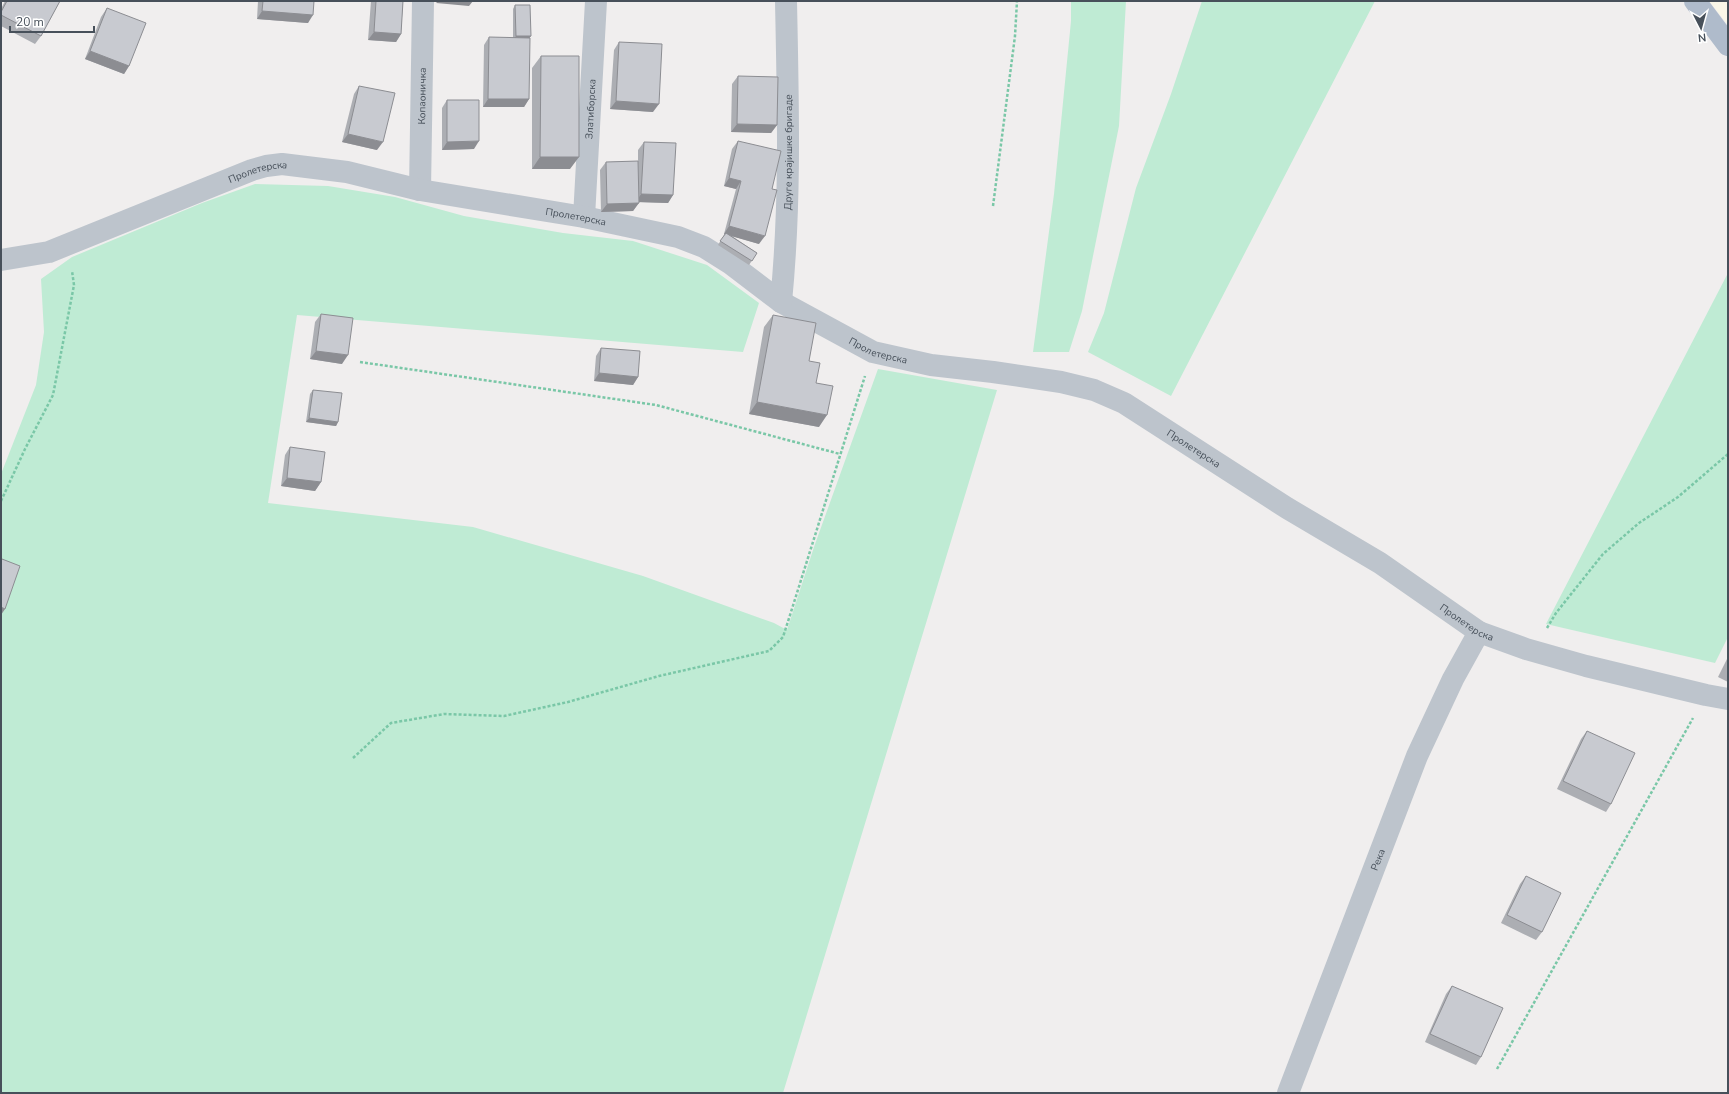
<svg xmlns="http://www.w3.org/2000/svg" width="1729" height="1094" font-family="'Nunito Sans',sans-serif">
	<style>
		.commercial { fill: #faf7e8 }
		.green { fill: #bfebd4 }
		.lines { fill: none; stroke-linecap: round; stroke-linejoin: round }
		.path { stroke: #7ac7a7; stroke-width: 2.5; stroke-dasharray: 3 2; stroke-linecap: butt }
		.minor { stroke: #bdc4cc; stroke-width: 22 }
		.major { stroke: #afbbcb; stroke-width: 22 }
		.wall { fill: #acaeb3 }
		.shaded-wall { fill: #8c8d92 }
		.building { fill: #c8cad0; stroke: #8c8d92 }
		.labels { text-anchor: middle; stroke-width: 3; stroke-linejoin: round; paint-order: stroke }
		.street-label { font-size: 10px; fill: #47505a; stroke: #fff }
	</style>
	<rect width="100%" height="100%" fill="#f0eeee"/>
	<path class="commercial" d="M 1709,1 L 1728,1 L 1728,25 Z"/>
	<path class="green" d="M 1071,1 L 1126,1 L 1119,126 L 1082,311 L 1069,352 L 1033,352 L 1054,194 L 1071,21 Z
		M 1202,1 L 1375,1 L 1171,396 L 1088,352 L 1104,313 L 1136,188 L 1171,94 Z
		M 255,184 L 328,186 L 395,197 L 464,216 L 563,233 L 633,241 L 707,265 L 759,303 L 743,352 L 297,315 L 268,503 L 473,527 L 643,576 L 774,623 L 787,630 L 814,547 L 878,369 L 997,390 L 783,1093 L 1,1093 L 1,474 L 36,385 L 44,332 L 41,279 L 72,257 L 202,203 Z
		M 1728,273 L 1728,637 L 1715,663 L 1546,624 Z"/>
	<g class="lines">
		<path class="path" d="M 993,206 L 1015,36 L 1017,1
			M 360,362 L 656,405 L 840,454
			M 1,501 L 25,449 L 53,395 L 74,285 L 72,271
			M 1547,628 L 1556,613 L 1603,554 L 1639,523 L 1678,497 L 1728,454
			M 353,758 L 391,723 L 444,714 L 504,716 L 568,702 L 659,676 L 769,651 L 783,637 L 791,612 L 865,376
			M 1497,1069 L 1693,718"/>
		<g class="minor">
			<path id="s1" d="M 420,190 L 423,1"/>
			<path id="s2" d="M 584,217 L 596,1"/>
			<path id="s3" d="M 1,260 L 49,252 L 252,170 L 266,166 L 282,164 L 347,172 L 420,190 L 584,217 L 678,237 L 704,247 L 731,264 L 781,302 L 873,352 L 931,365 L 993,372 L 1061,382 L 1094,390 L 1124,403 L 1287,508 L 1380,563 L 1479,632 L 1526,649 L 1586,666 L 1706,695 L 1728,699"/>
			<path id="s4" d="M 781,302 C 791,201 788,103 786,1"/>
			<path id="s5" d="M 1288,1093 L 1417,756 L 1453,679 L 1479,632"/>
		</g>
		<path class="major" d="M 1695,1 L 1728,45"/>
	</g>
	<path class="wall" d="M 5,1 L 60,1 L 41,36 L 35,44 L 1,26 L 1,9 Z
		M 258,1 L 314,1 L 308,23 L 257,19 Z
		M 371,1 L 403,1 L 401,34 L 396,42 L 368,40 Z
		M 515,5 L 531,36 L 529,38 L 529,99 L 524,107 L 483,107 L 484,45 L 489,37 L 513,38 L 513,9 Z
		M 107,8 L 129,66 L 124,74 L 85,59 L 101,17 Z
		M 619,42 L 653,112 L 610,109 L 614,50 Z
		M 541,56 L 570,169 L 532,169 L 532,68 Z
		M 738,76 L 777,125 L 771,133 L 731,132 L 732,84 Z
		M 359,86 L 377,150 L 342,142 L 354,94 Z
		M 447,100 L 474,149 L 442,150 L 442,108 Z
		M 738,141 L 759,244 L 732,236 L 757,253 L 749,265 L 718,245 L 724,235 L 724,234 L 736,189 L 724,186 L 732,149 Z
		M 644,142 L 673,195 L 668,203 L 639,202 L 633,211 L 601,212 L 600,170 L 606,162 L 638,161 L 638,150 Z
		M 321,314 L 342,364 L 310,359 L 315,322 Z
		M 773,315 L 816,383 L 819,427 L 749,414 L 764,327 Z
		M 601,348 L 638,377 L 633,385 L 594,381 L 596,356 Z
		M 313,390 L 338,422 L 336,426 L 306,422 L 310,394 Z
		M 290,447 L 321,482 L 315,491 L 281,486 L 285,455 Z
		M 1728,657 L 1728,682 L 1718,677 Z
		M 1587,731 L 1611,804 L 1606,812 L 1557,789 L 1581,739 Z
		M 1526,876 L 1542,932 L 1536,940 L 1501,923 L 1520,884 Z
		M 1452,986 L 1481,1057 L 1476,1065 L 1425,1042 L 1446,994 Z"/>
	<path class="shaded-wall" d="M 438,1 L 473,1 L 469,6 L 436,3 Z
		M 262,11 L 313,15 L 308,23 L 257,19 Z
		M 374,32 L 401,34 L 396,42 L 368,40 Z
		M 516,36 L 531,36 L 528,40 L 513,40 Z
		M 90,51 L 129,66 L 124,74 L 85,59 Z
		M 488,99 L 529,99 L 524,107 L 483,107 Z
		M 616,101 L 659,104 L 653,112 L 610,109 Z
		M 737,124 L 777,125 L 771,133 L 731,132 Z
		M 348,134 L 383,142 L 377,150 L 342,142 Z
		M 479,141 L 474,149 L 442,150 L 447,142 Z
		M 540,157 L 579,157 L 570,169 L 532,169 Z
		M 729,178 L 741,181 L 736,189 L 724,186 Z
		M 641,194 L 673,195 L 668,203 L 636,202 Z
		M 639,203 L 633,211 L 601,212 L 607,204 Z
		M 729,226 L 765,236 L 759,244 L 724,234 Z
		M 316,351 L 348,355 L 342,364 L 310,359 Z
		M 599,373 L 638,377 L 633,385 L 594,381 Z
		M 757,402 L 827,415 L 819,427 L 749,414 Z
		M 309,418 L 338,422 L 336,426 L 306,422 Z
		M 287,478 L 321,482 L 315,491 L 281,486 Z
		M 1,607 L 5,609 L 1,615 Z"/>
	<path class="building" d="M 7,1 L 60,1 L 41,36 L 1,15 L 1,12 Z
		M 263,1 L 314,1 L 313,15 L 262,11 Z
		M 376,1 L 403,1 L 401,34 L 374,32 Z
		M 515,5 L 530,5 L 531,36 L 516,36 Z
		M 107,8 L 146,23 L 129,66 L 90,51 Z
		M 489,37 L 530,38 L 529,99 L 488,99 Z
		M 619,42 L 662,44 L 659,104 L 616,101 Z
		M 541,56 L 579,56 L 579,157 L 540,157 Z
		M 738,76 L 778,77 L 777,125 L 737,124 Z
		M 359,86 L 395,93 L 383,142 L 348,134 Z
		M 447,100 L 479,100 L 479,141 L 447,142 Z
		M 738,141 L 781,151 L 772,189 L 777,190 L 765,236 L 729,226 L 741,181 L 729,178 Z
		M 644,142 L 676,143 L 673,195 L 641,194 Z
		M 638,161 L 639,203 L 607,204 L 606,162 Z
		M 726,233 L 757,253 L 752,261 L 720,241 Z
		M 321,314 L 353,318 L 348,355 L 316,351 Z
		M 773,315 L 816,323 L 809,361 L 820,363 L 816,383 L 833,386 L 827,415 L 757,402 Z
		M 601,348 L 640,351 L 638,377 L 599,373 Z
		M 313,390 L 342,393 L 338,422 L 309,418 Z
		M 290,447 L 325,452 L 321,482 L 287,478 Z
		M 2,559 L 20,566 L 5,609 L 1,607 L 1,561 Z
		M 1587,731 L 1635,753 L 1611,804 L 1563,781 Z
		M 1526,876 L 1561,893 L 1542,932 L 1507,915 Z
		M 1452,986 L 1503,1008 L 1481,1057 L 1430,1034 Z"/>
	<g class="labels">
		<g class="street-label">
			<text dy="4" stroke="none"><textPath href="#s1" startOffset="94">Копаоничка</textPath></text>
			<text dy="4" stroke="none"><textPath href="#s2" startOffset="108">Златиборска</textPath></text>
			<text dy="4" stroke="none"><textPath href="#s4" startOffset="150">Друге крајишке бригаде</textPath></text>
			<text dy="4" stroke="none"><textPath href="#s3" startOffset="273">Пролетерска</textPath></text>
			<text dy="4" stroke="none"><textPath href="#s3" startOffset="597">Пролетерска</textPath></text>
			<text dy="4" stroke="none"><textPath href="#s3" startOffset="933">Пролетерска</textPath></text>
			<text dy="4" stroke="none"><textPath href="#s3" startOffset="1269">Пролетерска</textPath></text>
			<text dy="4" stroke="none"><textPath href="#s3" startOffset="1593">Пролетерска</textPath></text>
			<text dy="4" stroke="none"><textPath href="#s5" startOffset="250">Река</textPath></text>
		</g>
	</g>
	<rect width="1729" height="1094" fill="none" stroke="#47505a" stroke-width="4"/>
	<g transform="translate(1701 28) rotate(174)" stroke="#ffffff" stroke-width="3" paint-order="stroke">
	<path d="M0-3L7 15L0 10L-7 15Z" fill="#47505a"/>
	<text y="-6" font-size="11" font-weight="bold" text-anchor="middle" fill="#47505a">N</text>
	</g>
	<path d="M10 26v6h84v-6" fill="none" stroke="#47505a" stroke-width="2"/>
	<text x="16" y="26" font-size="12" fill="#47505a" stroke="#ffffff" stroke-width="3" paint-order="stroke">20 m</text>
</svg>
